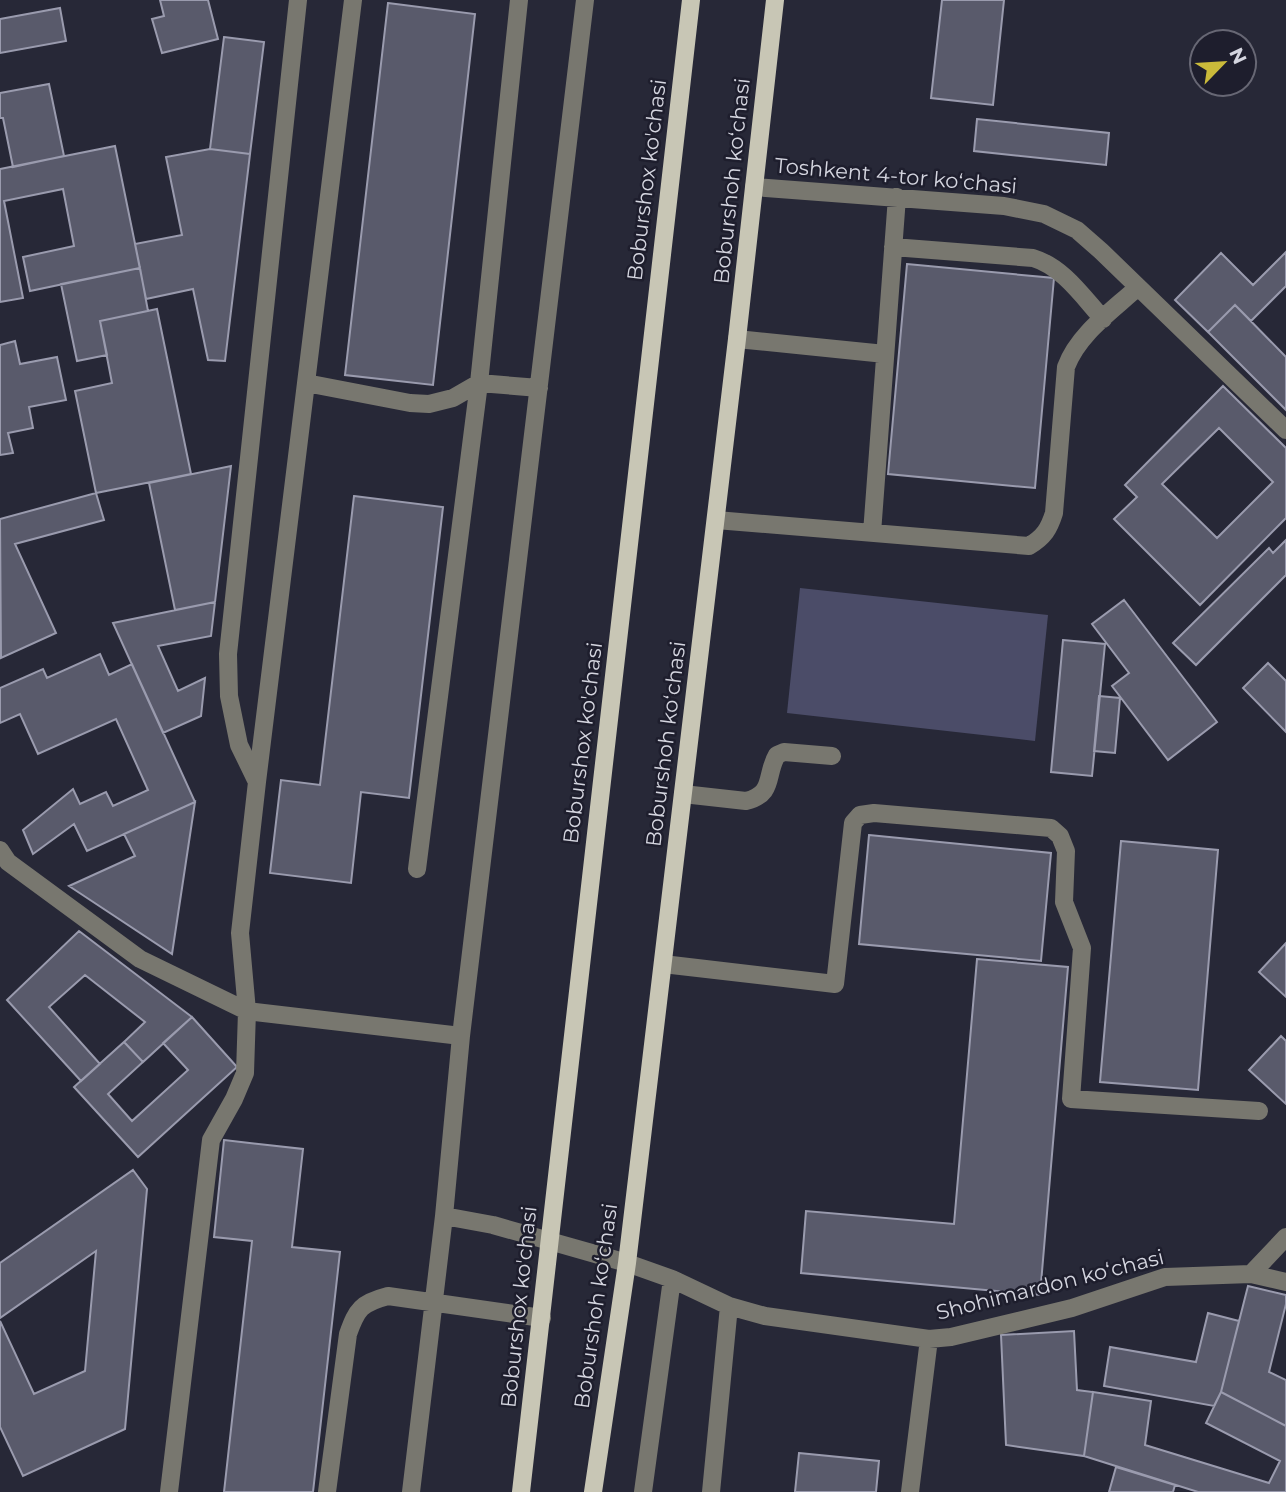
<svg xmlns="http://www.w3.org/2000/svg" width="1286" height="1492" font-family="Montserrat,sans-serif">
	<style>
		.green { fill: #4b4c68 }
		.building { fill: #595a6b; stroke: #9a9bae; stroke-width: 2; fill-rule: evenodd }
		.lines { fill: none; stroke-linecap: round; stroke-linejoin: round }
		.minor { stroke: #78776f; stroke-width: 18 }
		.major { stroke: #c8c6b5; stroke-width: 18 }
		.labels { text-anchor: middle; stroke-width: 5; stroke-linejoin: round; paint-order: stroke }
		.street-label { font-size: 21px; fill: #d4d5df; stroke: #1e1e2d }
	</style>
	<rect width="100%" height="100%" fill="#272837"/>
	<path class="green" d="M 800,588 L 1048,615 L 1035,741 L 787,713 Z"/>
	<path class="building" d="M 160,0 L 208,0 L 218,39 L 162,53 L 152,19 L 164,16 Z
		M 942,0 L 1004,0 L 993,105 L 931,98 Z
		M 388,3 L 475,14 L 433,385 L 345,375 Z
		M 60,8 L 66,41 L 0,53 L 0,19 Z
		M 224,37 L 264,42 L 250,154 L 210,149 Z
		M 49,84 L 64,156 L 13,167 L 3,118 L 0,118 L 0,93 Z
		M 977,119 L 1109,133 L 1106,165 L 974,151 Z
		M 115,146 L 140,268 L 30,291 L 23,257 L 74,246 L 63,189 L 4,201 L 23,298 L 0,302 L 0,169 Z
		M 210,149 L 250,154 L 225,361 L 208,360 L 193,289 L 146,299 L 135,244 L 182,235 L 166,157 Z
		M 1286,252 L 1286,286 L 1251,321 L 1235,305 L 1208,332 L 1175,300 L 1221,253 L 1253,285 Z
		M 907,264 L 1054,278 L 1035,488 L 888,474 Z
		M 140,268 L 148,311 L 100,321 L 107,355 L 77,361 L 61,284 Z
		M 1235,305 L 1286,357 L 1286,410 L 1208,332 Z
		M 157,309 L 191,474 L 96,493 L 75,391 L 112,383 L 100,321 Z
		M 15,341 L 20,364 L 57,357 L 66,400 L 29,407 L 33,428 L 8,433 L 13,453 L 0,455 L 0,345 Z
		M 1223,386 L 1286,448 L 1286,518 L 1200,605 L 1114,519 L 1137,497 L 1125,485 ZM 1219,428 L 1273,482 L 1217,538 L 1162,484 Z
		M 231,466 L 215,602 L 175,610 L 149,483 Z
		M 96,493 L 104,520 L 15,544 L 56,633 L 1,658 L 0,519 Z
		M 354,496 L 443,507 L 409,798 L 361,792 L 351,883 L 270,873 L 281,780 L 320,785 Z
		M 1286,540 L 1286,575 L 1196,665 L 1173,643 L 1269,548 L 1273,553 Z
		M 1124,600 L 1217,722 L 1168,760 L 1112,686 L 1129,673 L 1092,624 Z
		M 215,602 L 211,636 L 158,646 L 178,691 L 205,678 L 201,716 L 163,733 L 113,623 Z
		M 1063,640 L 1105,644 L 1092,776 L 1051,772 Z
		M 100,654 L 109,675 L 132,664 L 195,802 L 87,851 L 74,824 L 33,854 L 23,830 L 73,789 L 80,804 L 106,792 L 113,806 L 148,790 L 116,719 L 38,754 L 20,714 L 0,723 L 0,688 L 43,669 L 47,678 Z
		M 1268,663 L 1286,681 L 1286,732 L 1243,688 Z
		M 1099,696 L 1120,698 L 1115,753 L 1094,751 Z
		M 195,802 L 172,954 L 69,886 L 135,856 L 124,834 Z
		M 869,835 L 1051,853 L 1041,961 L 859,944 Z
		M 1121,841 L 1218,850 L 1198,1090 L 1100,1082 Z
		M 79,931 L 192,1017 L 143,1062 L 124,1042 L 145,1022 L 85,975 L 49,1007 L 100,1064 L 81,1081 L 7,1000 Z
		M 1286,943 L 1286,997 L 1259,972 Z
		M 977,959 L 1068,967 L 1040,1295 L 801,1273 L 806,1211 L 954,1224 Z
		M 192,1017 L 237,1067 L 138,1157 L 74,1087 L 124,1042 L 143,1062 L 108,1094 L 132,1121 L 188,1070 L 163,1043 Z
		M 1281,1036 L 1286,1041 L 1286,1104 L 1249,1070 Z
		M 224,1140 L 303,1149 L 292,1247 L 340,1252 L 313,1492 L 224,1492 L 252,1241 L 214,1237 Z
		M 133,1170 L 147,1189 L 125,1429 L 23,1476 L 0,1427 L 0,1321 L 34,1394 L 85,1371 L 96,1251 L 0,1318 L 0,1263 Z
		M 1248,1286 L 1286,1295 L 1286,1304 L 1269,1372 L 1286,1380 L 1286,1426 L 1221,1392 Z
		M 1208,1313 L 1239,1321 L 1221,1392 L 1214,1406 L 1104,1386 L 1110,1347 L 1196,1362 Z
		M 1074,1331 L 1077,1390 L 1093,1392 L 1084,1456 L 1006,1445 L 1001,1335 Z
		M 1093,1392 L 1151,1401 L 1145,1445 L 1269,1483 L 1280,1461 L 1206,1423 L 1221,1392 L 1286,1426 L 1286,1492 L 1198,1492 L 1084,1456 Z
		M 799,1453 L 879,1461 L 876,1492 L 795,1492 Z
		M 1116,1467 L 1175,1485 L 1173,1492 L 1109,1492 Z"/>
	<g class="lines">
		<path class="minor" d="M 353,0 L 306,383 L 410,403 L 429,404 L 453,398 L 479,383 L 539,388
			M 754,187 L 1004,206 L 1044,214 L 1077,230 L 1101,251 L 1286,430
			M 893,247 L 1033,258 C 1063,267 1083,297 1103,319
			M 737,339 L 885,354
			M 716,520 L 1029,546 C 1044,537 1049,529 1054,513 L 1066,367 C 1078,334 1112,311 1138,287
			M 872,533 L 897,197
			M 257,782 L 306,383
			M 683,794 L 746,801 C 775,794 765,775 777,755 L 784,752 L 832,756
			M 0,850 L 8,862 L 140,959 L 247,1011 L 461,1036 L 444,1216 L 493,1225 L 627,1263 L 672,1279 L 729,1306 L 765,1316 L 929,1339 L 951,1337 L 1072,1308 L 1165,1277 L 1251,1274 L 1286,1282
			M 417,869 L 479,383 L 519,0
			M 663,964 L 835,984 L 853,823 L 860,815 L 874,813 L 1051,828 L 1060,836 L 1066,851 L 1064,902 L 1082,948 L 1071,1099 L 1259,1111
			M 461,1036 L 585,0
			M 1251,1274 L 1286,1237
			M 169,1492 L 211,1140 L 234,1099 L 245,1073 L 247,1011 L 240,933 L 257,782 L 239,745 L 229,696 L 228,654 L 298,0
			M 327,1492 L 348,1334 C 357,1309 361,1303 388,1296 L 542,1318
			M 411,1492 L 444,1216
			M 643,1492 L 672,1279
			M 711,1492 L 729,1306
			M 910,1492 L 929,1339"/>
		<path class="major" d="M 521,1492 L 691,0
			M 593,1492 L 627,1263 L 737,339 L 775,0"/>
	</g>
	<g class="labels">
		<g class="street-label">
			<text transform="translate(896 176) rotate(5)" y="7">Toshkent 4-tor koʻchasi</text>
			<text transform="translate(647 180) rotate(-83)" y="7">Boburshox ko'chasi</text>
			<text transform="translate(732 181) rotate(-84)" y="7">Boburshoh koʻchasi</text>
			<text transform="translate(583 743) rotate(-83)" y="7">Boburshox ko'chasi</text>
			<text transform="translate(666 744) rotate(-83)" y="7">Boburshoh koʻchasi</text>
			<text transform="translate(1050 1285) rotate(-14)" y="7">Shohimardon koʻchasi</text>
			<text transform="translate(596 1306) rotate(-82)" y="7">Boburshoh koʻchasi</text>
			<text transform="translate(519 1307) rotate(-84)" y="7">Boburshox ko'chasi</text>
		</g>
	</g>
	<g transform="translate(1223 63) rotate(65)"><circle r="33" fill="#1e1e2d" stroke="#676774" stroke-width="2"/>
	<path d="M0-5L12 26L0 18L-12 26Z" fill="#caba3a"/>
	<text y="-10" font-size="19" font-weight="bold" text-anchor="middle" fill="#d4d5df">N</text>
	</g>
</svg>
